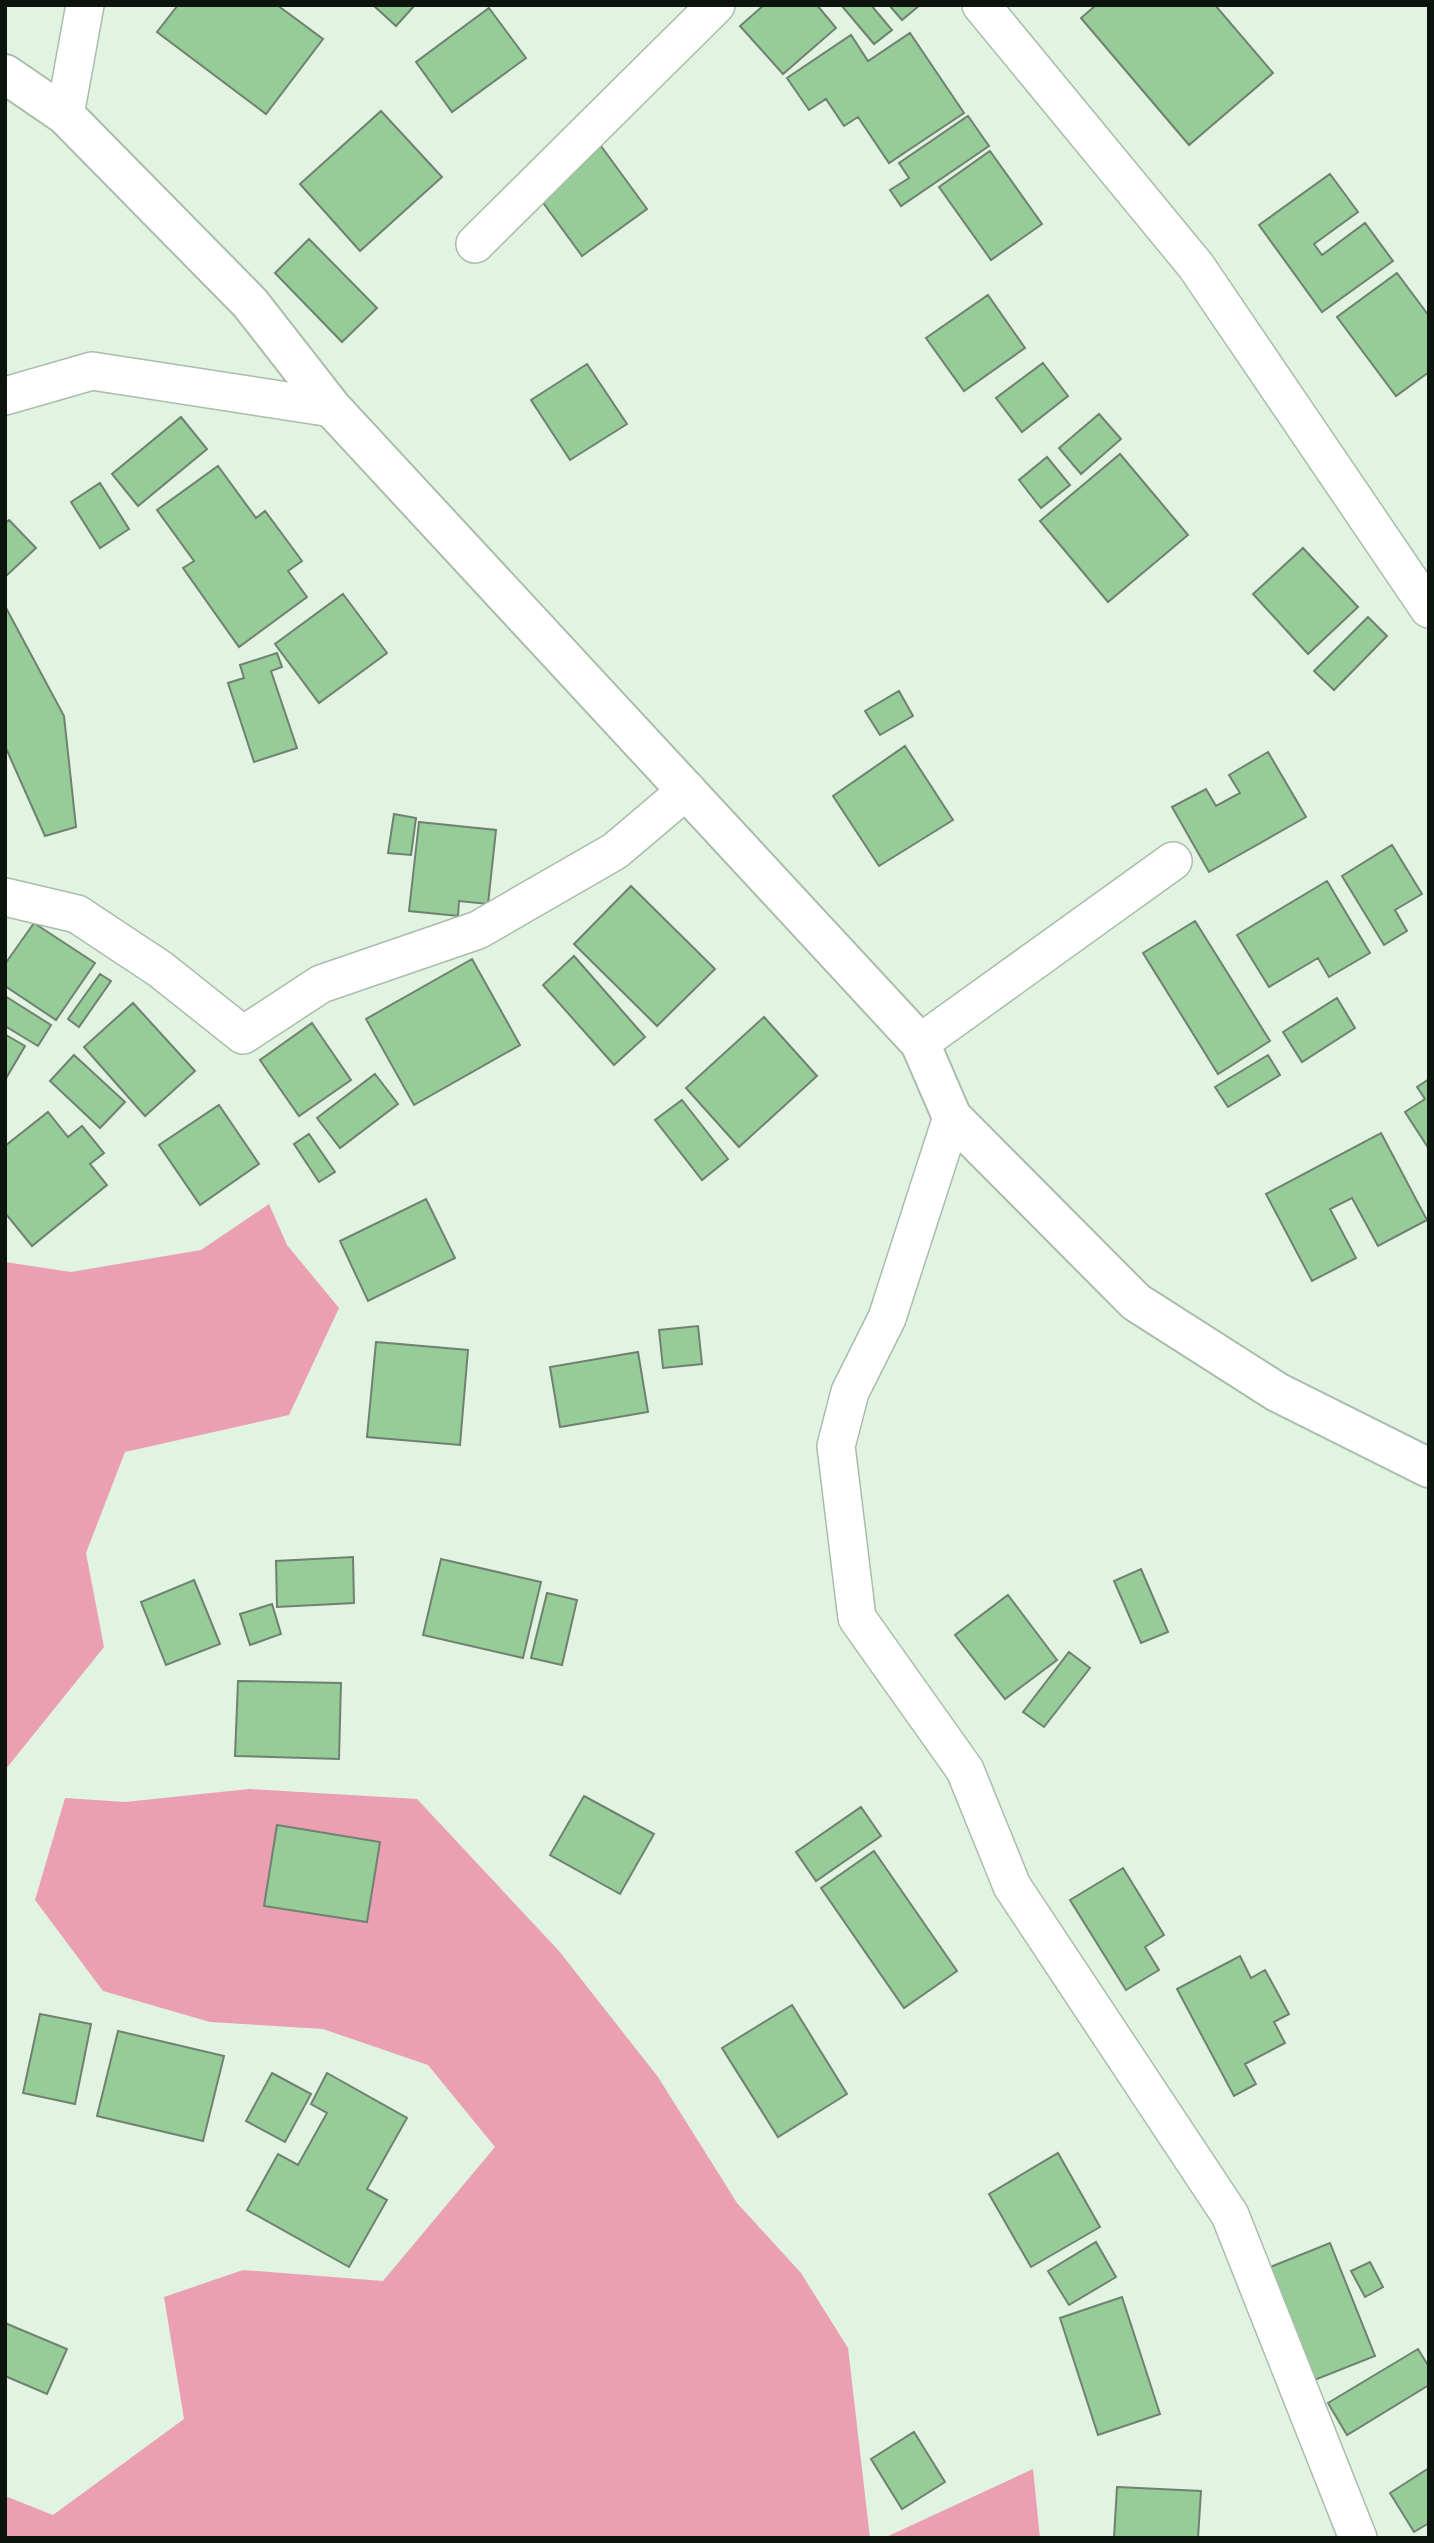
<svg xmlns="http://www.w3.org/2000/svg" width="1434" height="2543" font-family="Signika,sans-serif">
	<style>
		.forest { fill: #eb9fb3 }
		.building { fill: #95cc97; stroke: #718171; stroke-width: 2 }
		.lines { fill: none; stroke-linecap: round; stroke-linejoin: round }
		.minor-casing { stroke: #abbcab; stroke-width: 40 }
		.tertiary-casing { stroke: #abbcab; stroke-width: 42 }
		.minor { stroke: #fff; stroke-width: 37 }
		.tertiary { stroke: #fff; stroke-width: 38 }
	</style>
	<rect width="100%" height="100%" fill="#e1f3e1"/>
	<path class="forest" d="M 269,1204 L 287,1245 L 339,1308 L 289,1415 L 125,1452 L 86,1553 L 104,1647 L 5,1770 L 5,1262 L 71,1272 L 201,1250 Z
		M 249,1789 L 417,1799 L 559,1951 L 658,2077 L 737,2203 L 801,2273 L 848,2348 L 870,2538 L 5,2538 L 5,2496 L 53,2515 L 184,2419 L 164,2297 L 243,2270 L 383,2281 L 495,2147 L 428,2065 L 323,2029 L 210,2022 L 103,1991 L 35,1900 L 65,1798 L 125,1802 Z
		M 1033,2469 L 1040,2538 L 884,2538 Z"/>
	<path class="building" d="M 178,5 L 277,5 L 323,39 L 266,114 L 157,32 Z
		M 373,5 L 415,5 L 396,26 Z
		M 764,5 L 817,5 L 836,28 L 783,74 L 740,26 Z
		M 841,5 L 871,5 L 892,30 L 874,44 Z
		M 889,5 L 920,5 L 902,20 Z
		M 1096,5 L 1215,5 L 1273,73 L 1189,145 L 1081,18 Z
		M 489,8 L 526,58 L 452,112 L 416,62 Z
		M 910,33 L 964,113 L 889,163 L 858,117 L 844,126 L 826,99 L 809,110 L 787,78 L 851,35 L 868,61 Z
		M 381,111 L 442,177 L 360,251 L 300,184 Z
		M 968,116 L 989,146 L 901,206 L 890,190 L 909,178 L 899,163 Z
		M 601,146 L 647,209 L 582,256 L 536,193 Z
		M 990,151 L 1042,224 L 991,260 L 939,187 Z
		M 1330,174 L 1358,212 L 1314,244 L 1322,255 L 1365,223 L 1393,261 L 1322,312 L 1259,225 Z
		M 309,239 L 377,308 L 342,342 L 275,273 Z
		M 1397,273 L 1429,316 L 1429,372 L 1396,396 L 1337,317 Z
		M 988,295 L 1025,348 L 964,391 L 926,338 Z
		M 1043,363 L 1068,396 L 1022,432 L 996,398 Z
		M 587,364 L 627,424 L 570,460 L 531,400 Z
		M 1099,414 L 1121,439 L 1081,474 L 1059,448 Z
		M 181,417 L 207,449 L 138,506 L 112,474 Z
		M 1120,454 L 1188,535 L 1108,602 L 1040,521 Z
		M 1047,457 L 1070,485 L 1041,508 L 1019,480 Z
		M 218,466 L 256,518 L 265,511 L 302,561 L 288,571 L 307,597 L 239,647 L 183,568 L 194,561 L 157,510 Z
		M 100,483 L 129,529 L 100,548 L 71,502 Z
		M 9,520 L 36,548 L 5,577 L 5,523 Z
		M 1303,548 L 1358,607 L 1308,654 L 1253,594 Z
		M 343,594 L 387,653 L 319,703 L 275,644 Z
		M 5,606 L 64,716 L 76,827 L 45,836 L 5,746 Z
		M 1368,617 L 1387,636 L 1334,690 L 1314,671 Z
		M 277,653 L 282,667 L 271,671 L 297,748 L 254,762 L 228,683 L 244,678 L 240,665 Z
		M 899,691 L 913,716 L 880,735 L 865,711 Z
		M 905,746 L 953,820 L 879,866 L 833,796 Z
		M 1268,752 L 1306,817 L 1209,872 L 1172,807 L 1206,789 L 1216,806 L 1240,793 L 1229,775 Z
		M 394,814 L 416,818 L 411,855 L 388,853 Z
		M 419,822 L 496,830 L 488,904 L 459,901 L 458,916 L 409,911 Z
		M 1392,845 L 1422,894 L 1395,910 L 1407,931 L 1384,945 L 1342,876 Z
		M 1327,881 L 1370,953 L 1329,977 L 1318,958 L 1269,987 L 1237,935 Z
		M 631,886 L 715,969 L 657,1026 L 574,944 Z
		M 1195,921 L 1270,1041 L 1218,1074 L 1143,953 Z
		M 34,923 L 95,963 L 56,1020 L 5,986 L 5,964 Z
		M 574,956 L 645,1037 L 614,1065 L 543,985 Z
		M 472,959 L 520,1045 L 414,1105 L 366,1019 Z
		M 100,974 L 111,981 L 79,1027 L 68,1019 Z
		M 5,996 L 51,1025 L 38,1046 L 5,1026 Z
		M 1337,998 L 1355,1028 L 1302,1062 L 1283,1032 Z
		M 133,1003 L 195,1071 L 145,1116 L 84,1047 Z
		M 764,1017 L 817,1076 L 739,1147 L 686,1088 Z
		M 312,1023 L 351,1080 L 299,1116 L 260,1060 Z
		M 6,1035 L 25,1046 L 5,1080 L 5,1037 Z
		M 74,1055 L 125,1102 L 100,1128 L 50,1081 Z
		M 1268,1055 L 1280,1075 L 1228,1107 L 1215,1087 Z
		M 375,1074 L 398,1104 L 340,1148 L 317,1118 Z
		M 1429,1079 L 1429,1149 L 1405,1112 L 1425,1099 L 1417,1087 Z
		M 682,1100 L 728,1159 L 702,1180 L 655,1120 Z
		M 219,1105 L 259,1164 L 200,1205 L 159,1145 Z
		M 48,1112 L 68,1137 L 82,1126 L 104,1153 L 90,1164 L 107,1185 L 32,1246 L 5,1213 L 5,1146 Z
		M 1381,1133 L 1427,1220 L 1378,1246 L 1352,1198 L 1330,1209 L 1356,1258 L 1312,1281 L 1266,1194 Z
		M 309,1134 L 335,1172 L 319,1182 L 294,1144 Z
		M 426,1199 L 455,1258 L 368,1301 L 340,1241 Z
		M 698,1326 L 702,1364 L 663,1368 L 659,1330 Z
		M 376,1342 L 468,1350 L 460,1445 L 367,1437 Z
		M 638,1352 L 648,1412 L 560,1427 L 550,1367 Z
		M 353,1557 L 354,1603 L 277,1607 L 276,1561 Z
		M 441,1559 L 541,1582 L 523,1658 L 423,1635 Z
		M 1141,1569 L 1168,1632 L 1141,1643 L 1114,1581 Z
		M 194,1580 L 220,1644 L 166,1665 L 141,1602 Z
		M 547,1593 L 577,1600 L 562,1665 L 531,1658 Z
		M 1008,1595 L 1057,1660 L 1005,1699 L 955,1635 Z
		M 272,1604 L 281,1634 L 250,1645 L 240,1614 Z
		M 1069,1652 L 1090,1668 L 1044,1727 L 1023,1712 Z
		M 238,1681 L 341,1683 L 339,1759 L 235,1756 Z
		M 584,1796 L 654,1834 L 620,1894 L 550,1855 Z
		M 861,1807 L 881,1836 L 816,1881 L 796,1852 Z
		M 277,1825 L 380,1842 L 367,1922 L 264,1906 Z
		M 874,1851 L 957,1971 L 904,2008 L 821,1888 Z
		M 1123,1868 L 1164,1935 L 1145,1947 L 1159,1970 L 1126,1990 L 1070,1900 Z
		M 1240,1956 L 1251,1978 L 1265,1970 L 1289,2014 L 1274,2022 L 1285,2043 L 1245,2064 L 1256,2084 L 1234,2096 L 1177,1989 Z
		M 792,2005 L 847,2094 L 778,2137 L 722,2048 Z
		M 40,2014 L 91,2024 L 75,2104 L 23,2093 Z
		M 118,2031 L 224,2056 L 203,2141 L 97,2116 Z
		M 272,2073 L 311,2094 L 285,2142 L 246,2121 Z
		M 327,2073 L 407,2118 L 367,2189 L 387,2200 L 349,2267 L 247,2210 L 278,2154 L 298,2165 L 327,2113 L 311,2104 Z
		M 1058,2153 L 1100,2227 L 1031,2267 L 989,2194 Z
		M 1096,2242 L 1116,2277 L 1069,2305 L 1048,2271 Z
		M 1330,2243 L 1375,2356 L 1312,2381 L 1268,2268 Z
		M 1370,2262 L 1383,2287 L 1365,2297 L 1351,2271 Z
		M 1122,2297 L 1160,2414 L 1098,2435 L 1060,2318 Z
		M 5,2323 L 67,2349 L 47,2394 L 5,2376 Z
		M 1418,2349 L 1429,2367 L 1429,2385 L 1347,2435 L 1328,2403 Z
		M 914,2432 L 945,2482 L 902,2509 L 871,2459 Z
		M 1429,2468 L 1429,2523 L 1414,2532 L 1390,2493 Z
		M 1117,2487 L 1201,2491 L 1198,2538 L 1114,2538 Z"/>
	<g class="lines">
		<defs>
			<path id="minor" d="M 981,5 L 1196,266 L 1429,609
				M 65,115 L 85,5
				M 475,244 L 716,5
				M 5,396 L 92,371 L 332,408
				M 5,897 L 77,914 L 160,969 L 243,1035 L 321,984 L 478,930 L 615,851 L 687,790
				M 920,1043 L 1173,861
				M 952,1117 L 887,1318 L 850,1392 L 836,1446 L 857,1618 L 965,1770 L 1012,1886 L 1230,2215 L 1358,2538"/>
			<path id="tertiary" d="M 5,74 L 65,115 L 250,303 L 332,408 L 920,1043 L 952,1117 L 1136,1302 L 1277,1392 L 1429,1468"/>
		</defs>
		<use href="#minor" class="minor-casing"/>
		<use href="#tertiary" class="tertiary-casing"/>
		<use href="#minor" class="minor"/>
		<use href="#tertiary" class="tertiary"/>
	</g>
	<rect width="1434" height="2543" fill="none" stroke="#0d130d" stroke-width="14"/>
</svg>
